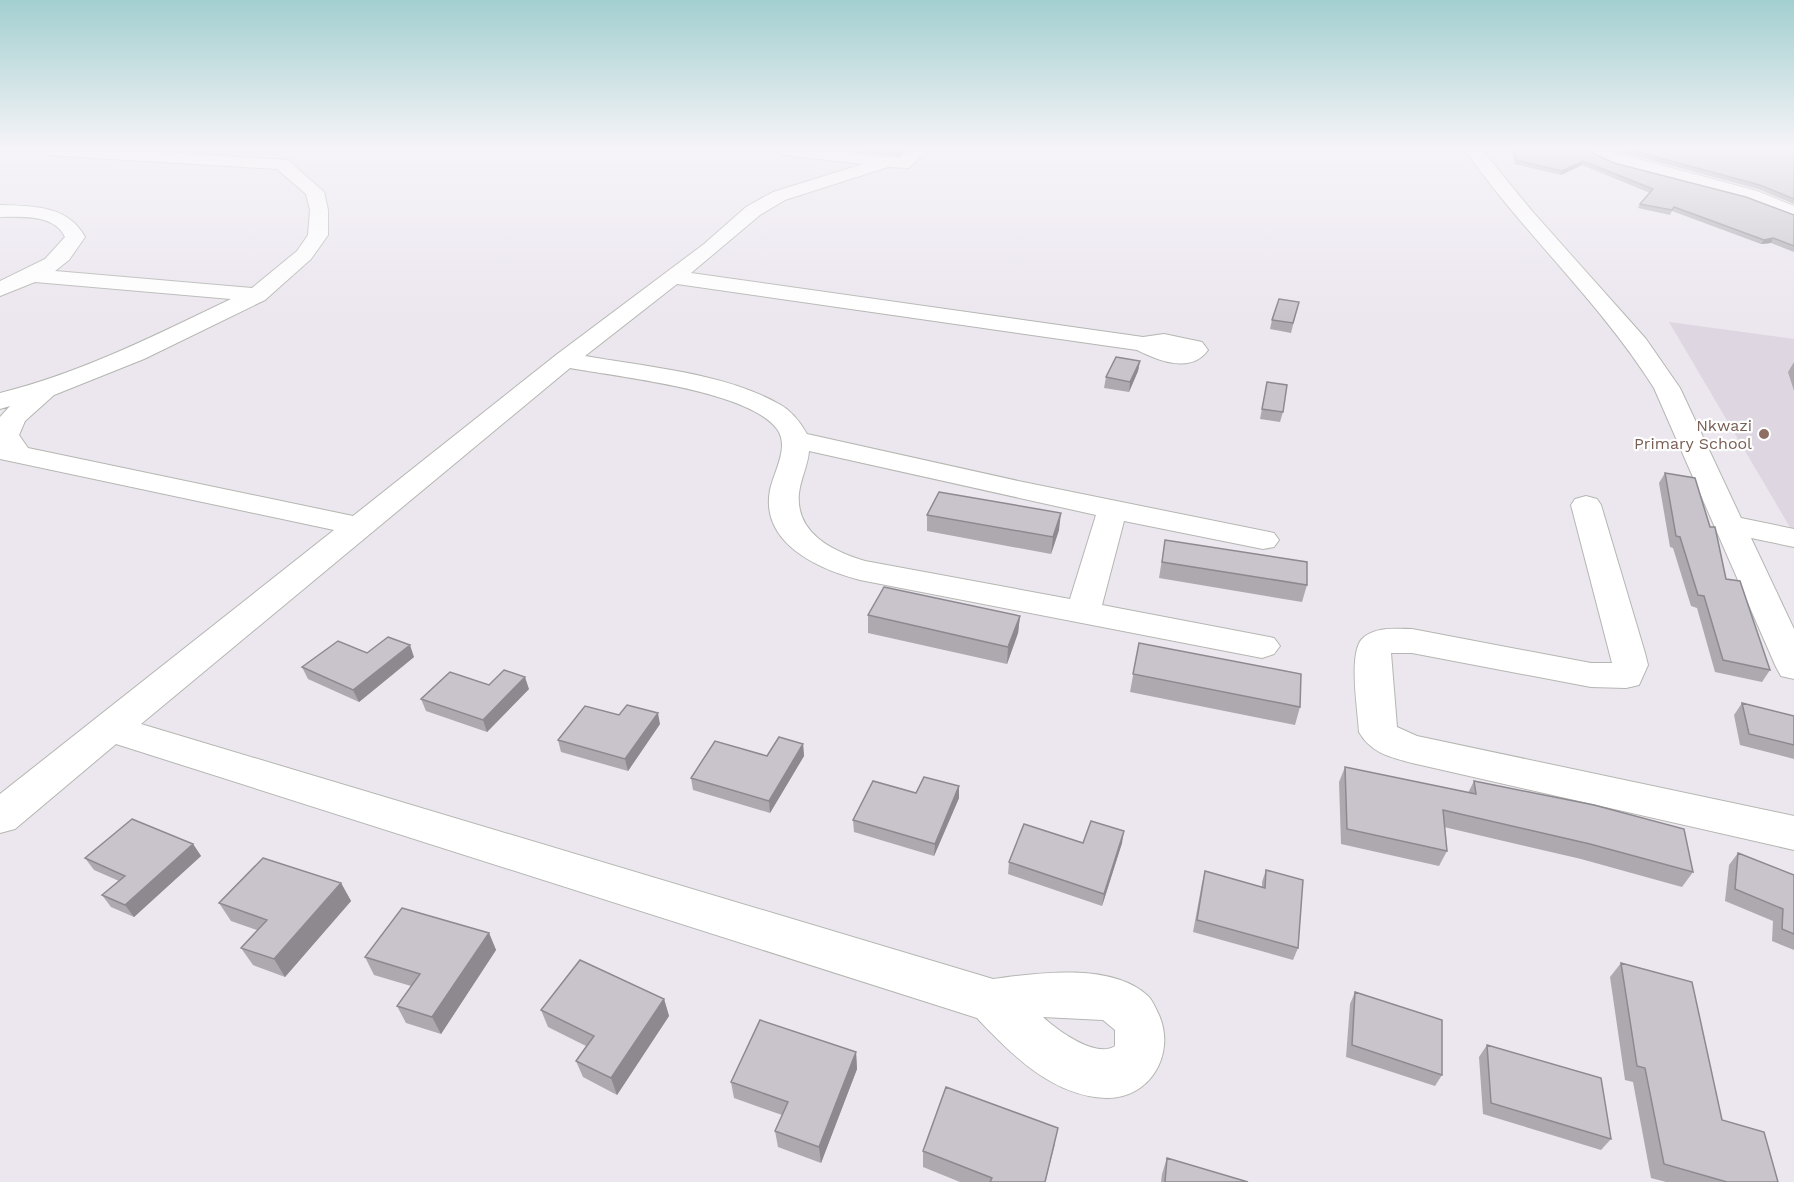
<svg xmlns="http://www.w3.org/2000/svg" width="1794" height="1182" font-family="'Work Sans',sans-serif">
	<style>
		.education { fill: #ded7e1 }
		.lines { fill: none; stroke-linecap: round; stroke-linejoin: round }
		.minor-casing { stroke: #b4b7b1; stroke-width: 2 }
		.minor { fill: #fff; fill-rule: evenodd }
		.wall { fill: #ada9af }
		.shaded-wall { fill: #8d898f }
		.building { fill: #c9c4cc; stroke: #8d898f; stroke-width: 1.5 }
		.education-dot { fill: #8d6e63; stroke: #fff; stroke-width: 2 }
		.labels { text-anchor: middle; stroke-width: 4.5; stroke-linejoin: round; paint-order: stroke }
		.education-label { font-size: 16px; fill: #785e54; stroke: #fff; text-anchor: end }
	</style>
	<rect width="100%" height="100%" fill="#ece6ef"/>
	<path class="education" d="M 1669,322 L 1794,339 L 1794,530 L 1791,529 Z"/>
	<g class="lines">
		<defs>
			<path id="minor" d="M 39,150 L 133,150 L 288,160 L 324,192 L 328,210 L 328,235 L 311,259 L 265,300 L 144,359 L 54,395 L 25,421 L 19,435 L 28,448 L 353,516 L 556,355 L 704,244 L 746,207 L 773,192 L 863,164 L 783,155 L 775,150 L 827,150 L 899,158 L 909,150 L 927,150 L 909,168 L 888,167 L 785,200 L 760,215 L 691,273 L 1143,337 L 1164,334 L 1202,342 L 1208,350 C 1191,374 1159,361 1137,350 L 677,284 L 585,356 C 646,367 725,373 779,404 C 792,411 800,422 807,434 L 1023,482 L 1274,533 L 1279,540 L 1274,547 L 1263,549 L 1124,521 L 1102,605 L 1274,638 L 1280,646 L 1274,654 L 1262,658 L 860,580 C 818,569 760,543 770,490 C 774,471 790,447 777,429 C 748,390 618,377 570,368 L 141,724 L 993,979 C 1037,973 1112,962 1148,996 C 1153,1001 1156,1009 1159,1015 C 1176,1054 1150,1099 1106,1098 C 1052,1096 1011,1054 977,1018 L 116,744 L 15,829 L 0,833 L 0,794 L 334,530 L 0,459 L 0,417 L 10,406 L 0,409 L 0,393 C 81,373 156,335 231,299 L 35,282 L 0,296 L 0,281 L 45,259 L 65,237 C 54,214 22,217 0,217 L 0,205 C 32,206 68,205 85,237 L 69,260 L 55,271 L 252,288 L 297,251 L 308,235 L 310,210 L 306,194 L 277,169 L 47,155 ZM 809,451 L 1096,515 L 1070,599 L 865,561 C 832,551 795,533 799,493 C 801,478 808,465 809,451 ZM 1043,1017 L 1103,1020 L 1115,1030 L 1115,1046 C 1096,1059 1057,1030 1043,1017 Z
				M 1465,150 L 1482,150 L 1532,211 L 1646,339 L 1680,388 L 1741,518 L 1794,529 L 1794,547 L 1751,538 L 1794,629 L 1794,679 L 1781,676 L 1776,667 L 1654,388 C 1600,302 1523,233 1465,150 Z
				M 1582,150 L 1605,150 L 1757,191 L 1794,206 L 1794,219 L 1745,199 L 1613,165 Z
				M 1586,496 L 1597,499 L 1601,505 L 1645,653 L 1648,665 L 1639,685 L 1626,688 L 1591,687 L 1412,653 L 1391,653 L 1397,727 L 1417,736 L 1794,816 L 1794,850 L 1412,763 C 1390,757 1371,753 1359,732 C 1358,711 1348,654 1362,639 C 1374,626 1397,629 1412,629 L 1591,663 L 1612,663 L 1571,505 L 1575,499 Z"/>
		</defs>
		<use href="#minor" class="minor-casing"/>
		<use href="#minor" class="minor"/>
	</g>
	<path class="wall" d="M 850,150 L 905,150 L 898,156 Z
		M 1512,150 L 1586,150 L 1614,163 L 1794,215 L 1794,252 L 1771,243 L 1761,244 L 1672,211 L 1670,215 L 1638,208 L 1640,204 L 1650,193 L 1582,165 L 1561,175 L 1515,164 Z
		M 1614,150 L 1794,150 L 1794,204 L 1758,189 Z
		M 1299,302 L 1291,333 L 1270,329 L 1272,320 Z
		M 1140,361 L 1138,371 L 1129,392 L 1104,388 L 1106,377 Z
		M 1794,362 L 1794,391 L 1788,372 Z
		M 1267,382 L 1283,412 L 1280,422 L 1260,419 Z
		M 1665,473 L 1726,579 L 1770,670 L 1762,682 L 1715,672 L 1697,608 L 1691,606 L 1673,548 L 1670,547 L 1659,483 Z
		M 927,515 L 1059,530 L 1051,554 L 927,531 Z
		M 1165,540 L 1307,585 L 1302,602 L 1159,578 Z
		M 868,615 L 1020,616 L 1018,633 L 1007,664 L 868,633 Z
		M 1139,643 L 1300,707 L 1295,725 L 1130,692 Z
		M 367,653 L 414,657 L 359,702 L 308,679 L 302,667 Z
		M 489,685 L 529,689 L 487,732 L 426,711 L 421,699 Z
		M 1742,703 L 1794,716 L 1794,759 L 1740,745 L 1734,715 Z
		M 660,724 L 628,771 L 561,752 L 558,740 Z
		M 803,744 L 804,756 L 770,813 L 693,790 L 691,778 L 767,756 Z
		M 1345,767 L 1468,793 L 1474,781 L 1693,872 L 1682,887 L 1581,859 L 1444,827 L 1447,851 L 1439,866 L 1341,844 L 1339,782 Z
		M 916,793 L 959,798 L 934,856 L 854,832 L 853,820 Z
		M 1083,843 L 1122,843 L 1102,906 L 1008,874 L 1009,862 Z
		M 193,844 L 201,856 L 134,917 L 111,907 L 102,895 L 119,881 L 94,870 L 85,858 Z
		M 1738,853 L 1794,875 L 1794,950 L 1772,941 L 1773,921 L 1725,901 L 1729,865 Z
		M 1266,870 L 1298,948 L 1293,960 L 1193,932 L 1202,883 L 1205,871 L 1262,887 L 1262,882 Z
		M 341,883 L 351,901 L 285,977 L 253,965 L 241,948 L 257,930 L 231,921 L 219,903 Z
		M 489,933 L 496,950 L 441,1034 L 406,1023 L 397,1006 L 411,986 L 374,975 L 365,957 Z
		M 1621,963 L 1722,1120 L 1778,1182 L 1666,1182 L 1651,1178 L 1633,1082 L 1625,1080 L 1610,977 Z
		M 1355,992 L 1442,1075 L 1435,1086 L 1346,1057 L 1350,1004 Z
		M 664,999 L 669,1016 L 617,1095 L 583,1077 L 576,1061 L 586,1046 L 548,1027 L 541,1010 Z
		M 1487,1045 L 1611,1139 L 1601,1150 L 1483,1114 L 1479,1057 Z
		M 856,1052 L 857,1069 L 821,1163 L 778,1147 L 775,1131 L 782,1115 L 734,1098 L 731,1082 Z
		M 1055,1144 L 1045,1182 L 960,1182 L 923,1167 L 923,1151 Z
		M 1167,1158 L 1248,1182 L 1161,1182 L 1162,1174 Z"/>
	<path class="shaded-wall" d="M 898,150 L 905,150 L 898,156 Z
		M 1583,161 L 1582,165 L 1561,175 L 1562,171 Z
		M 1773,238 L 1771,243 L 1761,244 L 1764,240 Z
		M 1140,361 L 1138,371 L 1129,392 L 1130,382 Z
		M 1061,513 L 1059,530 L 1051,554 L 1053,537 Z
		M 1020,616 L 1018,633 L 1007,664 L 1008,647 Z
		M 410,645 L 414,657 L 359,702 L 353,690 Z
		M 525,677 L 529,689 L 487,732 L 483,720 Z
		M 658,713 L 660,724 L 628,771 L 625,759 Z
		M 803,744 L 804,756 L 770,813 L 769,801 Z
		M 959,786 L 959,798 L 934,856 L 935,844 Z
		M 1124,831 L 1122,843 L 1102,906 L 1104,894 Z
		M 193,844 L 201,856 L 134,917 L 125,905 Z
		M 341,883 L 351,901 L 285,977 L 274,959 Z
		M 489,933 L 496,950 L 441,1034 L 432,1017 Z
		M 664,999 L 669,1016 L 617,1095 L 611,1078 Z
		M 856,1052 L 857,1069 L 821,1163 L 819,1147 Z"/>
	<path class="building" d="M 1514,150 L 1586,150 L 1614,163 L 1746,197 L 1794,215 L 1794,246 L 1773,238 L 1764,240 L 1674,207 L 1672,210 L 1640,204 L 1653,189 L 1583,161 L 1562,171 L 1516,160 Z
		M 1630,150 L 1794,150 L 1794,199 L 1760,185 Z
		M 1279,299 L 1299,302 L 1293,323 L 1272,320 Z
		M 1116,357 L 1140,361 L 1130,382 L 1106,377 Z
		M 1267,382 L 1287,385 L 1283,412 L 1262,409 Z
		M 1665,473 L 1695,478 L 1710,527 L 1715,527 L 1726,579 L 1740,581 L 1770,670 L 1723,660 L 1704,596 L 1698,595 L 1680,537 L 1676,536 Z
		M 939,492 L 1061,513 L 1053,537 L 927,515 Z
		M 1165,540 L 1307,562 L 1307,585 L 1162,562 Z
		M 884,587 L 1020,616 L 1008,647 L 868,615 Z
		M 388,637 L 410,645 L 353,690 L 302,667 L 338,641 L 367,653 Z
		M 1139,643 L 1301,674 L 1300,707 L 1133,674 Z
		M 504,670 L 525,677 L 483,720 L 421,699 L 450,672 L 489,685 Z
		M 1742,703 L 1794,716 L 1794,745 L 1749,734 Z
		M 627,705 L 658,713 L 625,759 L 558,740 L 585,706 L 619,715 Z
		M 779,737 L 803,744 L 769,801 L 691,778 L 715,741 L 767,756 Z
		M 1345,767 L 1476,794 L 1474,781 L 1594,805 L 1684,829 L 1693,872 L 1590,844 L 1443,810 L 1447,851 L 1347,829 Z
		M 924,777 L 959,786 L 935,844 L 853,820 L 873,781 L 916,793 Z
		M 132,819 L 193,844 L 125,905 L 102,895 L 125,876 L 85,858 Z
		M 1091,821 L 1124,831 L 1104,894 L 1009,862 L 1024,824 L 1083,843 Z
		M 1738,853 L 1794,875 L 1794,934 L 1782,929 L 1783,909 L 1735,889 Z
		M 263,858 L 341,883 L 274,959 L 241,948 L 267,920 L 219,903 Z
		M 1266,870 L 1303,880 L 1298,948 L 1197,920 L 1205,871 L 1265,888 Z
		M 402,908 L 489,933 L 432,1017 L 397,1006 L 420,974 L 365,957 Z
		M 580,960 L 664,999 L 611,1078 L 576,1061 L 594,1036 L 541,1010 Z
		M 1621,963 L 1692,982 L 1722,1120 L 1764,1132 L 1778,1182 L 1727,1182 L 1664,1164 L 1645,1068 L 1637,1066 Z
		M 1355,992 L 1442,1020 L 1442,1075 L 1352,1045 Z
		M 760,1020 L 856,1052 L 819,1147 L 775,1131 L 788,1102 L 731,1082 Z
		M 1487,1045 L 1601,1078 L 1611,1139 L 1491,1103 Z
		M 946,1087 L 1058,1128 L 1045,1182 L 990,1182 L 992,1178 L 923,1151 Z
		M 1167,1158 L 1248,1182 L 1165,1182 Z"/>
	<linearGradient id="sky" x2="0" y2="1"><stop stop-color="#a3cfd0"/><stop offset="0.47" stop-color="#f6f4f8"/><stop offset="1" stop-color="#f6f4f8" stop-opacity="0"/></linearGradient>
	<rect width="1794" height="316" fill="url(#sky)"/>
	<circle class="education-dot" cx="1764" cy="434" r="6"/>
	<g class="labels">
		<g class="education-label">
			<text x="1752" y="431">Nkwazi<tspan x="1752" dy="18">Primary School</tspan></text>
		</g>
	</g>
</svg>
